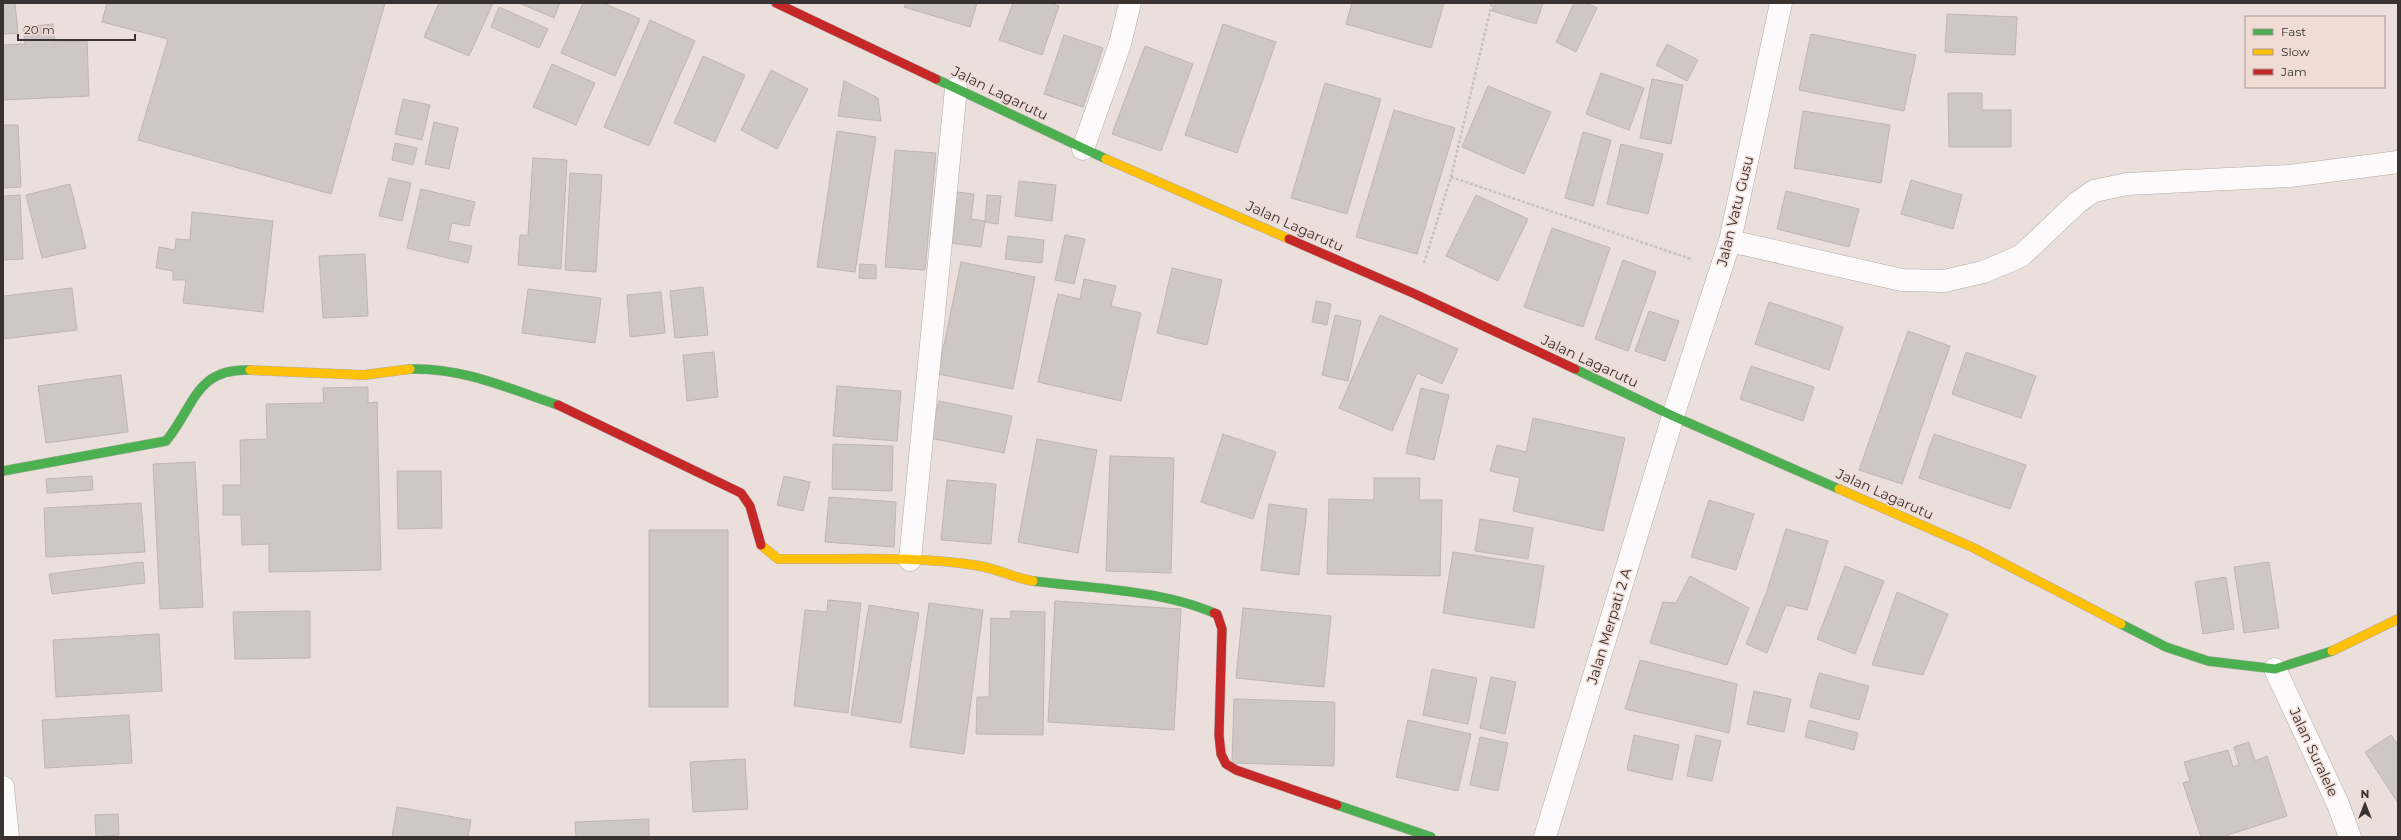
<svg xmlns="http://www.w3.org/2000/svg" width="2401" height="840" font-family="Montserrat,sans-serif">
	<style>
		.building { fill: #cec7c3; stroke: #bfb6b2 }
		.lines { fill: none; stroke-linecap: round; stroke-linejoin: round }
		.street-casing { stroke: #b3aba8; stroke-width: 23 }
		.fast-casing { stroke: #b3aba8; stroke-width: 10 }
		.slow-casing { stroke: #b3aba8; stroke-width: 10 }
		.jam-casing { stroke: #b3aba8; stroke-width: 10 }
		.path { stroke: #c5c2c0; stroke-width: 2.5; stroke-dasharray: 3 2; stroke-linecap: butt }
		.street { stroke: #fcfafa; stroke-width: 22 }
		.fast { stroke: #4caf50; stroke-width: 9 }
		.slow { stroke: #ffc107; stroke-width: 9 }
		.jam { stroke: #c62828; stroke-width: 9 }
		.labels { text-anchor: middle; stroke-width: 3; stroke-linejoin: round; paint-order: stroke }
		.street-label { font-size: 14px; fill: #3a3230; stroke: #f0dcd5 }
	</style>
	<rect width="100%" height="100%" fill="#eadfdb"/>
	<path class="building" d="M 3,3 L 15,3 L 18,33 L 3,34 Z
		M 107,3 L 385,3 L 331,194 L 138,140 L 168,39 L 102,22 Z
		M 439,3 L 493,3 L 469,56 L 424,37 Z
		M 519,3 L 560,3 L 554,18 Z
		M 583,3 L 603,3 L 640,19 L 615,76 L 561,53 Z
		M 906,3 L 977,3 L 970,27 L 904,7 Z
		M 1013,3 L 1051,3 L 1059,6 L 1042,55 L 999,40 Z
		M 1352,3 L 1444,3 L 1431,48 L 1346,24 Z
		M 1495,3 L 1543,3 L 1536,24 L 1492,11 Z
		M 1574,3 L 1586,3 L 1597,8 L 1576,52 L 1556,42 Z
		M 499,7 L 548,29 L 539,48 L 491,27 Z
		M 1947,14 L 2017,17 L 2015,55 L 1945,52 Z
		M 650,20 L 695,41 L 649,146 L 604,127 Z
		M 53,24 L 55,42 L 87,41 L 89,96 L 3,100 L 3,45 L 25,44 L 23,27 Z
		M 1223,24 L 1276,42 L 1237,153 L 1185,135 Z
		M 1811,34 L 1916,55 L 1904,111 L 1799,90 Z
		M 1064,35 L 1103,48 L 1083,107 L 1044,94 Z
		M 1667,44 L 1698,60 L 1687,81 L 1656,65 Z
		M 1145,46 L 1193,64 L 1161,151 L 1112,134 Z
		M 703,56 L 745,75 L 715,142 L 674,123 Z
		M 552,64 L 595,83 L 576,125 L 533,107 Z
		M 771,70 L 808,89 L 777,149 L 741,130 Z
		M 1601,73 L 1644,88 L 1629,130 L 1586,114 Z
		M 1652,79 L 1683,85 L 1671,144 L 1640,138 Z
		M 844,81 L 878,98 L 881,121 L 838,116 Z
		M 1325,83 L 1381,99 L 1347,214 L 1291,198 Z
		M 1488,86 L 1551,112 L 1524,174 L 1462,147 Z
		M 1948,93 L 1982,93 L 1982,110 L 2011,110 L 2011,147 L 1949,147 Z
		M 403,99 L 430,105 L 422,140 L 395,134 Z
		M 1394,110 L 1455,128 L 1417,254 L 1356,237 Z
		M 1803,111 L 1890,125 L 1881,183 L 1794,168 Z
		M 434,122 L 458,128 L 449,169 L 425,164 Z
		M 3,125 L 18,125 L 21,187 L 3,188 Z
		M 837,131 L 876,137 L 855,272 L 817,267 Z
		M 1583,132 L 1611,140 L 1593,206 L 1565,198 Z
		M 395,143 L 417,148 L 413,165 L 392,160 Z
		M 1621,144 L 1663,154 L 1648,214 L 1607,204 Z
		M 895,150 L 936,153 L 925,270 L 885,267 Z
		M 533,158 L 567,160 L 561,269 L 518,265 L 520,235 L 528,235 Z
		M 570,173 L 602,175 L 596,272 L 565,270 Z
		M 389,178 L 411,183 L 402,221 L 379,216 Z
		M 1911,180 L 1962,195 L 1953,229 L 1901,214 Z
		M 1019,181 L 1056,185 L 1052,221 L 1015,216 Z
		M 70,184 L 86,248 L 42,258 L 26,195 Z
		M 421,189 L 475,202 L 469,226 L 452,223 L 448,241 L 472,246 L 468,263 L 407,248 Z
		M 1786,191 L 1859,209 L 1849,247 L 1777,229 Z
		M 957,192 L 974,194 L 971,219 L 985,221 L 981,247 L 951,243 Z
		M 20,195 L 23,259 L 3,260 L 3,196 Z
		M 987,195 L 1001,196 L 998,224 L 985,222 Z
		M 1476,195 L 1528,219 L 1498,281 L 1446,256 Z
		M 192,212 L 273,221 L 263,312 L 183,303 L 186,280 L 173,280 L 173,271 L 156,268 L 159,247 L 175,250 L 176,239 L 190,240 Z
		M 1552,228 L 1610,248 L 1583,327 L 1524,307 Z
		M 1065,235 L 1085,239 L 1074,284 L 1055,280 Z
		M 1008,236 L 1044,240 L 1042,263 L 1005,259 Z
		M 365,254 L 368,316 L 323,318 L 319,256 Z
		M 1623,260 L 1656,272 L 1628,351 L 1595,339 Z
		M 961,262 L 1035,277 L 1013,389 L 938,374 Z
		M 860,264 L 876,265 L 876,279 L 859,278 Z
		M 1172,268 L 1222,280 L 1207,345 L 1157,333 Z
		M 1084,279 L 1116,286 L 1111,306 L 1141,313 L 1121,401 L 1038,382 L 1058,294 L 1080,299 Z
		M 703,287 L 708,335 L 675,338 L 670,291 Z
		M 72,288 L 77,330 L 3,339 L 3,296 Z
		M 528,289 L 601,298 L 595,343 L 522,333 Z
		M 661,292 L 665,333 L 630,337 L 627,295 Z
		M 1316,301 L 1331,304 L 1327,325 L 1312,322 Z
		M 1769,302 L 1843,327 L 1829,370 L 1755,344 Z
		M 1649,311 L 1679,321 L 1665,361 L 1635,351 Z
		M 1335,315 L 1361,321 L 1348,381 L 1322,375 Z
		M 1380,315 L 1458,349 L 1442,384 L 1417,373 L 1392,431 L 1339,408 Z
		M 1908,331 L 1950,346 L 1902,484 L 1859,470 Z
		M 714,352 L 718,397 L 687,401 L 683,355 Z
		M 1966,352 L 2036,376 L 2021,418 L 1952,394 Z
		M 1751,366 L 1814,387 L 1803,421 L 1740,399 Z
		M 121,375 L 128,432 L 46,443 L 38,386 Z
		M 837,386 L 901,391 L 897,441 L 833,436 Z
		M 368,387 L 368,403 L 377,402 L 381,570 L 269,572 L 269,544 L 242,545 L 241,515 L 223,515 L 223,485 L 241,485 L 240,440 L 267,439 L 266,404 L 324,403 L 323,388 Z
		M 1421,388 L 1449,395 L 1434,460 L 1406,453 Z
		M 939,401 L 1012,416 L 1004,453 L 930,438 Z
		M 1533,418 L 1625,438 L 1603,531 L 1513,511 L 1520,478 L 1490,471 L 1497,445 L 1526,452 Z
		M 1223,434 L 1276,452 L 1253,519 L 1201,502 Z
		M 1934,434 L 2026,465 L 2010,509 L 1919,478 Z
		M 1037,439 L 1097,450 L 1078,553 L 1018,542 Z
		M 833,444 L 893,446 L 892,491 L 832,489 Z
		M 1110,456 L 1174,458 L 1171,573 L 1106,571 Z
		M 195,462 L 203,607 L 160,609 L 153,464 Z
		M 397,471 L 441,471 L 442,528 L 398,529 Z
		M 92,476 L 93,490 L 47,493 L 46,479 Z
		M 784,476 L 810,482 L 803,511 L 777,505 Z
		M 1374,478 L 1420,478 L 1419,500 L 1442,500 L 1440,576 L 1327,574 L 1329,499 L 1374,500 Z
		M 947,480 L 996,484 L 991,544 L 941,540 Z
		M 829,497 L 896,502 L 894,547 L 825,542 Z
		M 1709,500 L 1754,514 L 1736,570 L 1691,557 Z
		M 141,503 L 145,552 L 46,557 L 44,508 Z
		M 1269,504 L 1307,509 L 1299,575 L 1261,570 Z
		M 1480,519 L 1533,528 L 1528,559 L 1475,551 Z
		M 1786,529 L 1828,541 L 1807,610 L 1786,605 L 1767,653 L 1746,644 L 1767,591 Z
		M 649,530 L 728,530 L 728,707 L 649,707 Z
		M 1453,552 L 1544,566 L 1534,628 L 1443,613 Z
		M 143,562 L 145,583 L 52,594 L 49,574 Z
		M 2269,562 L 2279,628 L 2244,633 L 2234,567 Z
		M 1845,566 L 1884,581 L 1855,654 L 1817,639 Z
		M 1690,576 L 1749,608 L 1727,665 L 1650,643 L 1663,602 L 1676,603 Z
		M 2226,577 L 2234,629 L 2203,634 L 2195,582 Z
		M 1897,592 L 1948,614 L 1923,675 L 1872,665 Z
		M 828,600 L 861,603 L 848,713 L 794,706 L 805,610 L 827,612 Z
		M 1055,601 L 1181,609 L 1174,730 L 1048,722 Z
		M 929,603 L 983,610 L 964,754 L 910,747 Z
		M 869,605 L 919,613 L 901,723 L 851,715 Z
		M 1243,608 L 1331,616 L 1324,687 L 1236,678 Z
		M 310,611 L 310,658 L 235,659 L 233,612 Z
		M 1011,611 L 1045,612 L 1043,735 L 976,734 L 977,697 L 989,697 L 991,618 L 1010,619 Z
		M 159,634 L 162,691 L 56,697 L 53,640 Z
		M 1640,660 L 1737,684 L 1729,733 L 1625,709 Z
		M 1432,669 L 1477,678 L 1468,724 L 1423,715 Z
		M 1819,673 L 1869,686 L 1859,720 L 1810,707 Z
		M 1491,677 L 1516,682 L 1505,734 L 1480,728 Z
		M 1754,691 L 1791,699 L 1784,732 L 1747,724 Z
		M 1234,699 L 1335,702 L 1334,766 L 1232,763 Z
		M 129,715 L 132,763 L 45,768 L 42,720 Z
		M 1408,720 L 1471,734 L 1458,791 L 1396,777 Z
		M 1809,720 L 1858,733 L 1854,750 L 1805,737 Z
		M 1634,735 L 1679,745 L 1672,780 L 1627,770 Z
		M 1696,735 L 1721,741 L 1712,781 L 1687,776 Z
		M 2391,735 L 2398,745 L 2398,803 L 2365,752 Z
		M 1480,737 L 1508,743 L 1498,791 L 1470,785 Z
		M 2249,742 L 2255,761 L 2267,756 L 2287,816 L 2222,837 L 2201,837 L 2183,783 L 2190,781 L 2184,762 L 2228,750 L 2233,767 L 2239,765 L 2234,747 Z
		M 745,759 L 748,809 L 693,812 L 690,762 Z
		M 397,807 L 471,820 L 468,837 L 392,837 Z
		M 118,814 L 119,835 L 96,837 L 95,815 Z
		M 649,819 L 649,837 L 576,837 L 575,822 Z"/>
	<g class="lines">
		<defs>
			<path id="street" d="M 1083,149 L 1120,44 L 1130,3
				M 1730,241 L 1902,280 L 1944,281 L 1983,272 L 2021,256 L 2078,202 L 2094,191 L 2127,184 L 2290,176 L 2398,162
				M 910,560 L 956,88
				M 2275,669 L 2338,804 L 2350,837
				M 3,787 L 8,837
				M 1545,837 L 1673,416 L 1730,241 L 1781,3"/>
			<path id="fast" d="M 936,79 L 1106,159
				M 410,369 C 462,367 510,389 558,405
				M 1575,369 L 1673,416 L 1839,489
				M 3,471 L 166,441 C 195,406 195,368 250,370
				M 1033,581 C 1090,588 1161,590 1214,613
				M 2121,624 L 2166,647 L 2208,661 L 2275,669 L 2332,651
				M 1337,805 L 1431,837"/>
			<path id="slow" d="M 1106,159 L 1289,239
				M 250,370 L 364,375 L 410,369
				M 1839,489 L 1974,548 L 2121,624
				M 761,545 L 778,559 C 845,560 914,555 980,566 C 998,569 1014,578 1033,581
				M 2332,651 L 2398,619"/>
			<path id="jam" d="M 776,3 L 936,79
				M 1289,239 L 1415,294 L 1575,369
				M 558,405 L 741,493 L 750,506 L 761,545
				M 1214,613 L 1217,614 L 1222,629 L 1219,735 L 1221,754 L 1226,764 L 1236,770 L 1337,805"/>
		</defs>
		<use href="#street" class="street-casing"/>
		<use href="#fast" class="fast-casing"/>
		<use href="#slow" class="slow-casing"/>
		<use href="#jam" class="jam-casing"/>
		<path class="path" d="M 1451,177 L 1691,259
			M 1424,263 L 1451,177 L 1492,3"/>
		<use href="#street" class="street"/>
		<use href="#fast" class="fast"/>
		<use href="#slow" class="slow"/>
		<use href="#jam" class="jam"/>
	</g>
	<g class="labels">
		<g class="street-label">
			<text transform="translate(1000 93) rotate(26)" y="5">Jalan Lagarutu</text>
			<text transform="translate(1735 211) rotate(-76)" y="5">Jalan Vatu Gusu</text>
			<text transform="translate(1295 226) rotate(24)" y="5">Jalan Lagarutu</text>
			<text transform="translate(1590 361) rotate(25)" y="5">Jalan Lagarutu</text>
			<text transform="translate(1885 494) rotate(24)" y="5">Jalan Lagarutu</text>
			<text transform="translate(1609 626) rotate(-73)" y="5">Jalan Merpati 2 A</text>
			<text transform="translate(2314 752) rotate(65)" y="5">Jalan Suralele</text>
		</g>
	</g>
	<rect width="2401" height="840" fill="none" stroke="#3a3230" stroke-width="8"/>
	<rect x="2245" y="16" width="140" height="72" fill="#f0dcd5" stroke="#a79893"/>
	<rect x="2253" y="29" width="20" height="6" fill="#4caf50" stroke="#a79893"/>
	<text x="2281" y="36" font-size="12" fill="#3a3230">Fast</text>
	<rect x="2253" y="49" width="20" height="6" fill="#ffc107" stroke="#a79893"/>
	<text x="2281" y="56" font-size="12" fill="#3a3230">Slow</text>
	<rect x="2253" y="69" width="20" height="6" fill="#c62828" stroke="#a79893"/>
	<text x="2281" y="76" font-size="12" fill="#3a3230">Jam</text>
	<g transform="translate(2365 804)" stroke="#f0dcd5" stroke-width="3" paint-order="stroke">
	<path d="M0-3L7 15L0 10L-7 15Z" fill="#3a3230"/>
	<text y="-6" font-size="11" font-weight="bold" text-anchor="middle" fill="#3a3230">N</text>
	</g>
	<path d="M18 34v6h117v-6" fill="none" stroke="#3a3230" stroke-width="2"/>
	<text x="24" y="34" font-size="12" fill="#3a3230" stroke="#f0dcd5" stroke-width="3" paint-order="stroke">20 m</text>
</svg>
